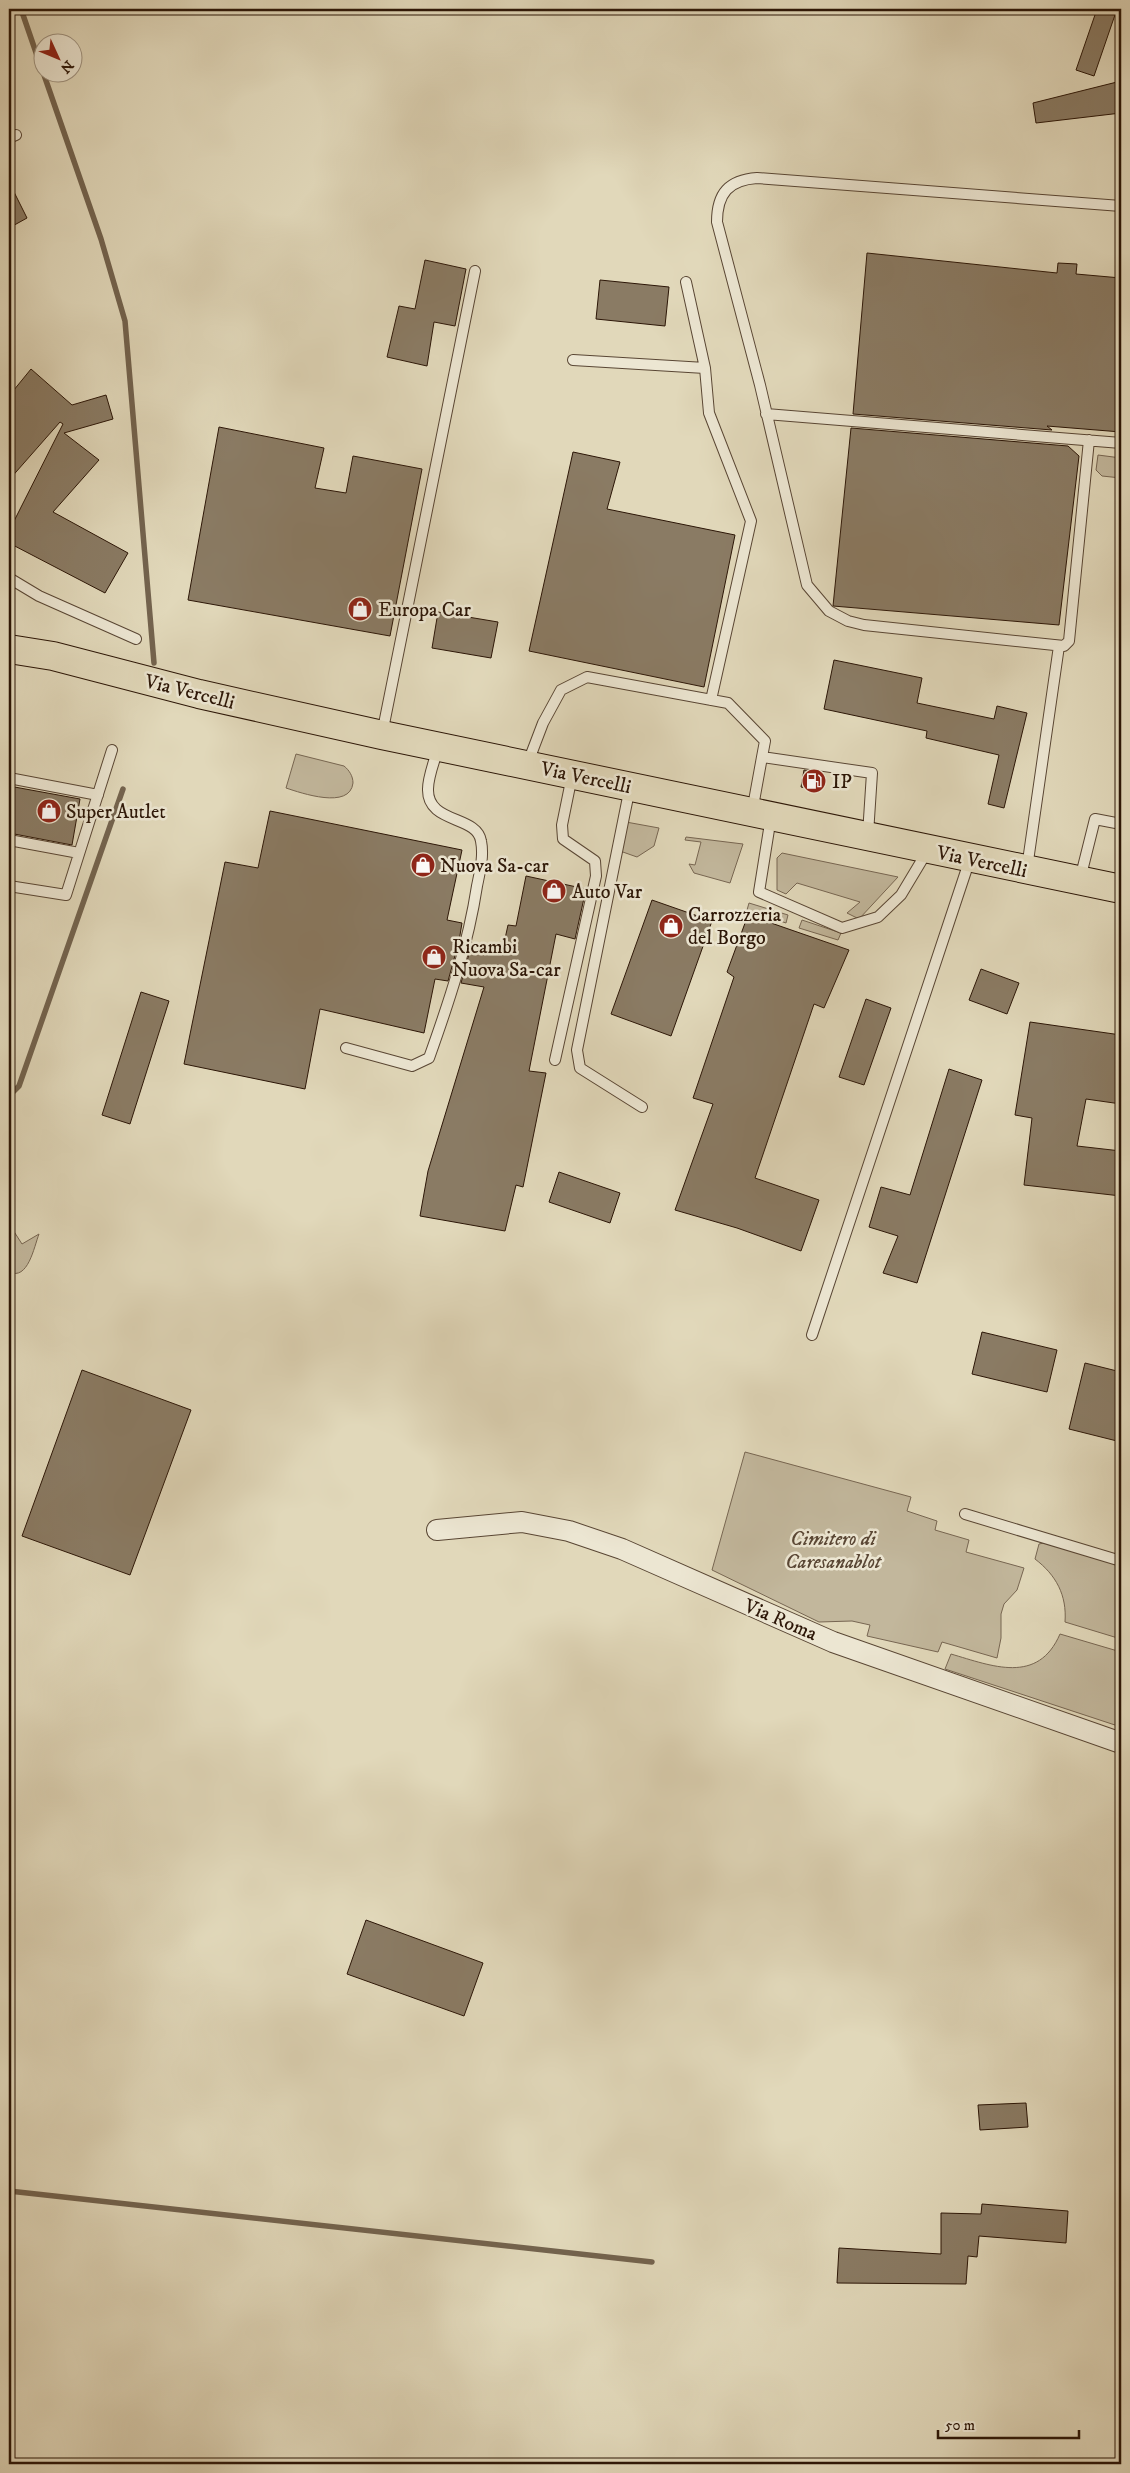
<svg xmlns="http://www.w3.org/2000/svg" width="1130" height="2473" font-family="'IM FELL DW Pica',serif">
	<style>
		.green { fill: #c2b79c; stroke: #776652 }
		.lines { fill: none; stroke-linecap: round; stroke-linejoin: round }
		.stream { stroke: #73634e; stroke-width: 5.5 }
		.building { fill: #8a7b64; stroke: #2c1607 }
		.service-casing { stroke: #594634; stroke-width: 12 }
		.minor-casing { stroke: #594634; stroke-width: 22 }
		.primary-casing { stroke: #2c1607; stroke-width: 30 }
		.service { stroke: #ece6d2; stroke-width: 10 }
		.minor { stroke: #ece6d2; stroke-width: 20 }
		.primary { stroke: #e1d8ba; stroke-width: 28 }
		.labels { text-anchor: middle; stroke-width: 5; stroke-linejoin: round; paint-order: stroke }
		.poi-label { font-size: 20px; fill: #2c1607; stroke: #ece6d2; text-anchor: start }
		.street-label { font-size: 20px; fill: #2c1607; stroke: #ece6d2 }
		.park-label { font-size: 20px; font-style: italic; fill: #594634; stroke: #ece6d2 }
	</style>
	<rect width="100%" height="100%" fill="#e1d8ba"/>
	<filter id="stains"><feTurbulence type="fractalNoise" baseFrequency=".004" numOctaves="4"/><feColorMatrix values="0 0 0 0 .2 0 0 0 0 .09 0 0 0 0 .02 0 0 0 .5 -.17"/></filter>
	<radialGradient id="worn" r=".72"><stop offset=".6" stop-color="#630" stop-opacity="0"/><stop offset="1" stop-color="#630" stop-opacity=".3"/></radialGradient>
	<path class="green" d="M 1098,455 L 1121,458 L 1121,478 L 1102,476 L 1096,470 Z
		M 296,754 L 344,766 C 349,770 353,776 353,783 C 350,810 301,793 286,788 Z
		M 626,822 L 659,828 L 654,846 L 637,857 L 620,851 Z
		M 686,837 L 743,844 L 730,883 L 694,873 L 689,864 L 695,865 L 701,842 L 685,840 Z
		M 782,853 L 898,877 L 859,919 L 847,913 L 860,902 L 797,883 L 786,894 L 777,890 L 777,858 Z
		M 749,903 L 788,915 L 786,923 L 747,910 Z
		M 802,920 L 841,933 L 838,940 L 799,928 Z
		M 13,1230 L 22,1244 L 39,1234 C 34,1247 28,1281 9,1272 L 9,1245 Z
		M 745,1452 L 911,1497 L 907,1511 L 937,1521 L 935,1530 L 969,1540 L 966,1552 L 1024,1568 L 1017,1590 L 1004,1604 L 1001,1614 L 1001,1638 L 997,1658 L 942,1642 L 938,1652 L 867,1636 L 870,1625 L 852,1621 L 819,1622 L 712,1570 Z
		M 1048,1542 L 1121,1565 L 1121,1639 L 1065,1622 C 1067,1595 1056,1575 1035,1559 L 1039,1544 Z
		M 1060,1634 L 1121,1652 L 1121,1727 L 945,1669 L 951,1654 C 992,1666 1038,1685 1060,1634 Z"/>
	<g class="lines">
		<path class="stream" d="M 21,9 L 42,70
			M 43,72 L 101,239 L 125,321 L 154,663
			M 9,1096 L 19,1086 L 123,789
			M 9,2191 L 652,2262"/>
	</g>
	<path class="building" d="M 1097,9 L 1117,9 L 1094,76 L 1076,70 Z
		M 1121,81 L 1121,113 L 1036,123 L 1033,103 Z
		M 9,182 L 27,218 L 9,228 Z
		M 867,253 L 1057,273 L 1058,263 L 1077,264 L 1076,274 L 1121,278 L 1121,432 L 1047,426 L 1052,430 L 853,414 Z
		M 425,260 L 466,269 L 455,326 L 434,322 L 427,366 L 387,357 L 399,306 L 415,309 Z
		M 600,280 L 669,287 L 665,326 L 596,319 Z
		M 31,369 L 72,405 L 106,395 L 113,419 L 64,433 L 99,460 L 53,512 L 128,553 L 105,593 L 9,543 L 9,531 L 63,424 L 60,422 L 9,480 L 9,396 Z
		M 219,427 L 324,448 L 315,488 L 346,493 L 353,456 L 422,469 L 390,636 L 188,600 Z
		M 851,428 L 1068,446 L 1079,456 L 1059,625 L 833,606 Z
		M 573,452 L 620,462 L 607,509 L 735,535 L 704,687 L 529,651 Z
		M 438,612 L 498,622 L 491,658 L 432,648 Z
		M 834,660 L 922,678 L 917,703 L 994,719 L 997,706 L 1027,713 L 1004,808 L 988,804 L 999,755 L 926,738 L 927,731 L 824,709 Z
		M 804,770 L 823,773 L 820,791 L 801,787 Z
		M 9,786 L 80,799 L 72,845 L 9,833 Z
		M 270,811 L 462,850 L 447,920 L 462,923 L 459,941 L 448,981 L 435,979 L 424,1033 L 320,1009 L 305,1089 L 184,1064 L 225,862 L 258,868 Z
		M 526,876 L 586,889 L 575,939 L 556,934 L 529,1071 L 546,1073 L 523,1187 L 516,1185 L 505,1231 L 420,1216 L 428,1171 L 484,987 L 461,983 L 472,943 L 503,948 L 508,925 L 516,926 Z
		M 652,900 L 712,921 L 671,1036 L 611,1014 Z
		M 748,915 L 849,950 L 824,1008 L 814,1004 L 755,1178 L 819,1200 L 801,1251 L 737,1228 L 675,1210 L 713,1104 L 693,1098 L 734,977 L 727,972 Z
		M 981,969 L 1019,983 L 1007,1014 L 969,1000 Z
		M 141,992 L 169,1001 L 130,1124 L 102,1115 Z
		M 866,999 L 891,1008 L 864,1085 L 839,1077 Z
		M 1030,1022 L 1121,1035 L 1121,1104 L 1086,1099 L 1077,1146 L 1121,1151 L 1121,1196 L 1024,1185 L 1032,1118 L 1015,1115 Z
		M 949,1069 L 982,1080 L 917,1283 L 883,1273 L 898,1236 L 869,1227 L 881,1187 L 910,1195 Z
		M 559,1172 L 620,1193 L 610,1223 L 549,1202 Z
		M 982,1332 L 1057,1350 L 1047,1392 L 972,1374 Z
		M 1085,1363 L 1121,1372 L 1121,1442 L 1069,1429 Z
		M 82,1370 L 191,1410 L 130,1575 L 22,1536 Z
		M 366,1920 L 483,1963 L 464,2016 L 347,1974 Z
		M 1026,2103 L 1028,2127 L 980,2130 L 978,2105 Z
		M 982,2204 L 1068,2211 L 1066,2243 L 979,2236 L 977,2257 L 968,2256 L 966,2284 L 837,2283 L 839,2248 L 941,2254 L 941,2213 L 981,2214 Z"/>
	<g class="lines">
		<defs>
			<path id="service" d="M 9,138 L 16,135
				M 686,282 L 705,368
				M 573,360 L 705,368 L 709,413 L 751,521 L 711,700
				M 766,414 L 1121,443
				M 1089,440 L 1069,641 L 1064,646 L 864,625 L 848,621 L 829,611 L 807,585 L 760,385 L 717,222 C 717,193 729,180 757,178 L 1121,206
				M 9,578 L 39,596 L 136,639
				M 382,734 L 475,271
				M 527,765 L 543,723 L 561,690 L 587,677 L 728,703 L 765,741 L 762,757
				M 9,778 L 98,795
				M 630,787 L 577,1050 L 580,1068 L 642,1107
				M 752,812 L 762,757 L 872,773 L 868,834
				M 771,817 L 759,892 L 842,928 L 878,917 L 901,895 L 928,850
				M 9,840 L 79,853
				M 1027,868 L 1059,646
				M 1080,879 L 1095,819 L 1121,824
				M 9,886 L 66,895 L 112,750
				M 346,1048 L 412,1066 L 429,1058 C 449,1002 468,945 477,886 C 480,871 484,856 481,841 C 477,815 427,824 428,789 C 428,776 435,760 438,748
				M 555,1060 L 596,876 L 595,861 L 563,839 L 562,825 L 572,776
				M 812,1335 L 970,859
				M 965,1514 L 1121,1561"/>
			<path id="minor" d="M 437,1530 L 522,1522 L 569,1531 L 622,1549 L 833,1642 L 1121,1743"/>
			<path id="primary" d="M 9,649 L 53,656 L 199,694 L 382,735 L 1121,889"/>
		</defs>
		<use href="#service" class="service-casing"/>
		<use href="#minor" class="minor-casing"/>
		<use href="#primary" class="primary-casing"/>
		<use href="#service" class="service"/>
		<use href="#minor" class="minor"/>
		<use href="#primary" class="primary"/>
	</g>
	<defs>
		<symbol id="shop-disc" viewBox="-11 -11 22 22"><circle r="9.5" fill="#8f2418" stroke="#ece6d2"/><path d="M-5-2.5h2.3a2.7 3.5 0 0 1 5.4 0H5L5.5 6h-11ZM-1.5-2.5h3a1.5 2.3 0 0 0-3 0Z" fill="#fff"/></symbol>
		<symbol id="fuel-disc" viewBox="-11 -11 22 22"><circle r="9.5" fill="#8f2418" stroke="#ece6d2"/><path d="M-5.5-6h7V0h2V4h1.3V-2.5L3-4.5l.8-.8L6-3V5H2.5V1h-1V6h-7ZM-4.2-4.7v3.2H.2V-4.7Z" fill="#fff"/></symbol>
	</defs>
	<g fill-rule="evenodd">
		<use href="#shop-disc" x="346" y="595" width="28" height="28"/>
		<use href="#fuel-disc" x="800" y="767" width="28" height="28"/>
		<use href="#shop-disc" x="35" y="797" width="28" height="28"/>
		<use href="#shop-disc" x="409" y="851" width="28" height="28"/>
		<use href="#shop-disc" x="540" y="877" width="28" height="28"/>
		<use href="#shop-disc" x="657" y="912" width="28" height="28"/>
		<use href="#shop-disc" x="420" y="943" width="28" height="28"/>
	</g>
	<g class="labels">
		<g class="poi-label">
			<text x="378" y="616">Europa Car</text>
			<text x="832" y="788">IP</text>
			<text x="66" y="818">Super Autlet</text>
			<text x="440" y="872">Nuova Sa-car</text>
			<text x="572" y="898">Auto Var</text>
			<text x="688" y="921">Carrozzeria<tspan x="688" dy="23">del Borgo</tspan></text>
			<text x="452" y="953">Ricambi<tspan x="452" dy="23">Nuova Sa-car</tspan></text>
		</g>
		<g class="street-label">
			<text transform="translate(190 691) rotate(14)" y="7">Via Vercelli</text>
			<text transform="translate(586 777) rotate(12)" y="7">Via Vercelli</text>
			<text transform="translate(982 861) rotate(12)" y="7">Via Vercelli</text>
			<text transform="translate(781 1619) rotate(23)" y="7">Via Roma</text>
		</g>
		<g class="park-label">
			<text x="833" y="1545">Cimitero di<tspan x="833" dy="23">Caresanablot</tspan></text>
		</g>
	</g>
	<rect width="1130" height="2473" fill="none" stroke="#e1d8ba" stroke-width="30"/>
	<rect x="10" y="10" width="1110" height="2453" fill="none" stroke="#2c1607" stroke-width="2.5"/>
	<rect x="15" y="15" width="1100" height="2443" fill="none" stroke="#2c1607"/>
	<g transform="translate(58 58) rotate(134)"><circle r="24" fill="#ece6d2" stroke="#9f9381"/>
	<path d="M0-4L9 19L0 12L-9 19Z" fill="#8f2418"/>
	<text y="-8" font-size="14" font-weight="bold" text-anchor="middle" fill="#2c1607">N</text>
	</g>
	<path d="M938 2430v8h141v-8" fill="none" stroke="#2c1607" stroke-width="2.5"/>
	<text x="945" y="2430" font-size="15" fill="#2c1607" stroke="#ece6d2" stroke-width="4" paint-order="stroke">50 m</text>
	<rect width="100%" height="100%" filter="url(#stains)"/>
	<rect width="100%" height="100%" fill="url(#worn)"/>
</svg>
